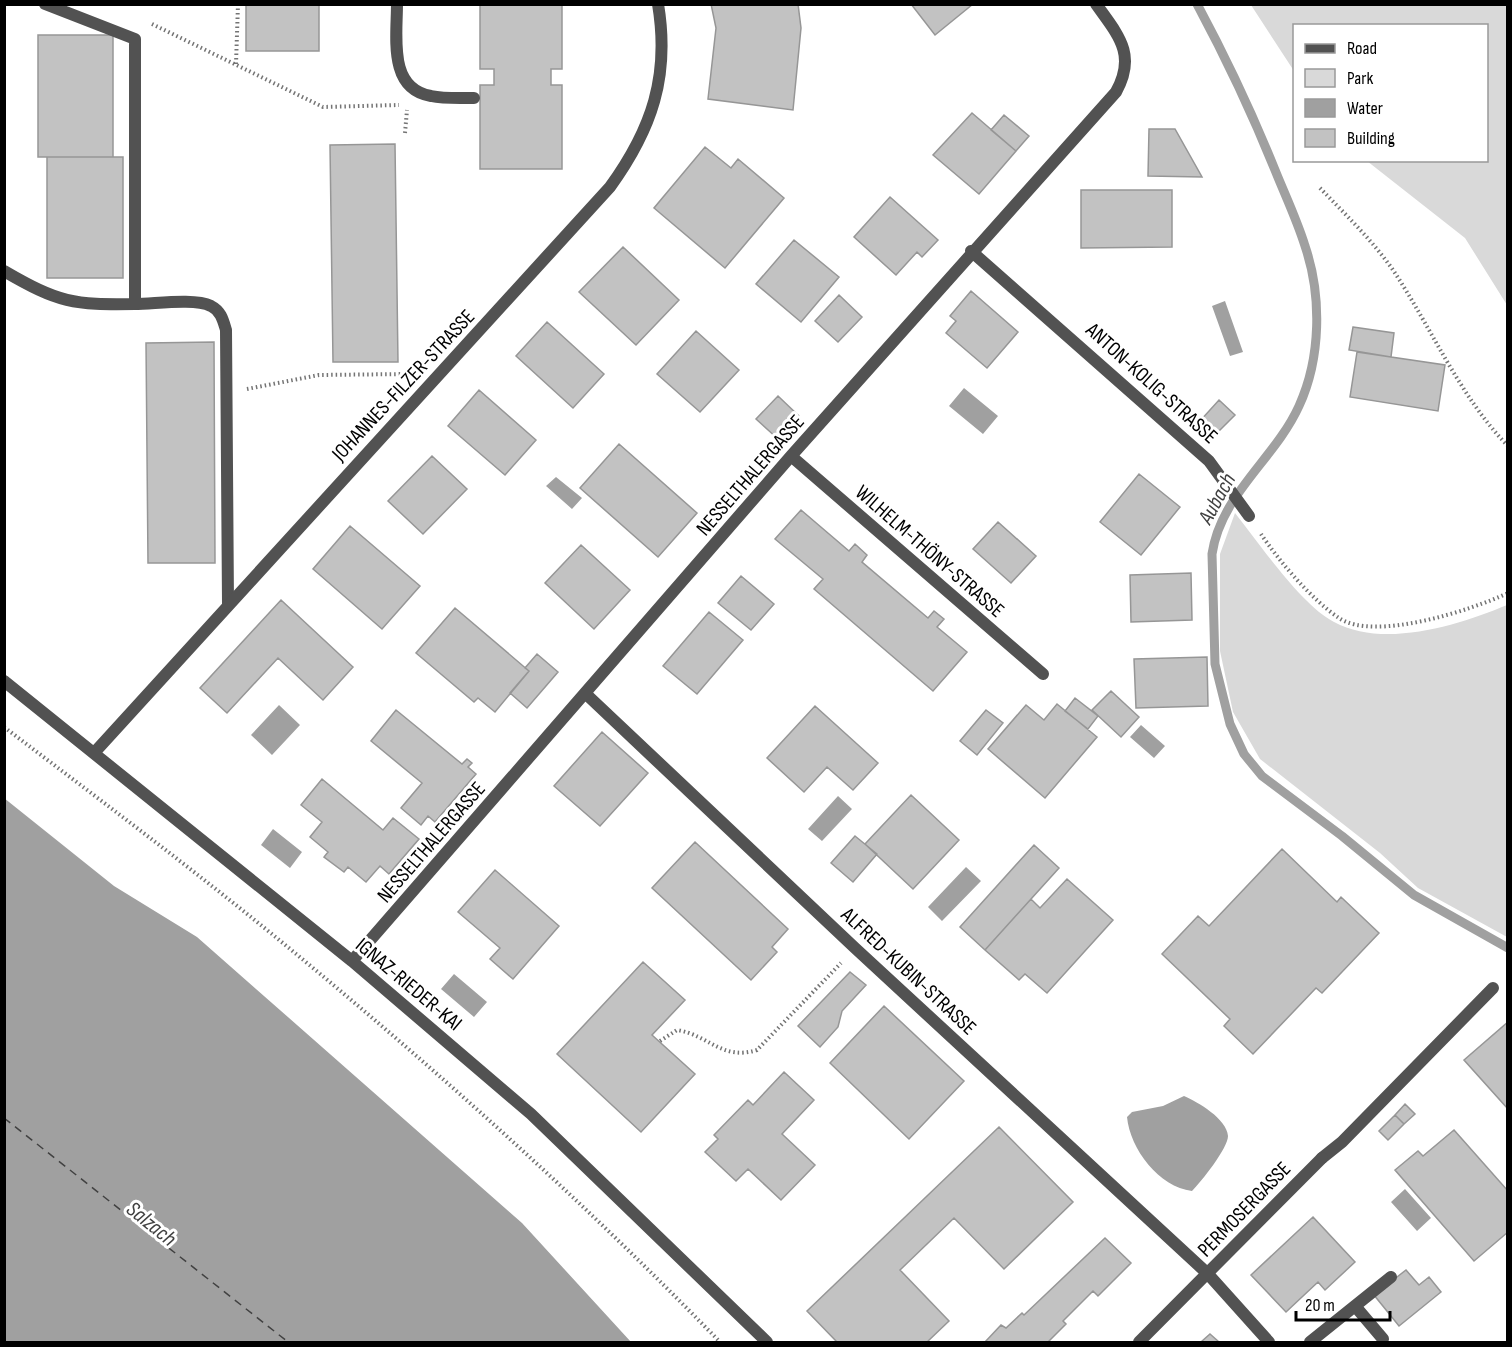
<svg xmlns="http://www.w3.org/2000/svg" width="1512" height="1347" font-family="'Sofia Sans Condensed',sans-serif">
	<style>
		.green { fill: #d9d9d9 }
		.water { fill: #a0a0a0 }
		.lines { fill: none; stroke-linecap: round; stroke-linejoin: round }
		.stream { stroke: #a0a0a0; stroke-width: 9 }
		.ferry { stroke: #414141; stroke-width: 1.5; stroke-dasharray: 8 6; stroke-linecap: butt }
		.building { fill: #c2c2c2; stroke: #969696; stroke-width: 1.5 }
		.path { stroke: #747474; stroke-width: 4; stroke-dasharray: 1.5 3; stroke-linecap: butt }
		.service { stroke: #525252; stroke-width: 12 }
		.minor { stroke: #525252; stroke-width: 12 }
		.labels { text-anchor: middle; stroke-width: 6; stroke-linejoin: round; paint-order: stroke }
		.street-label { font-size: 21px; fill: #000; stroke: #fff }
		.water-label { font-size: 22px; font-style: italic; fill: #414141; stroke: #fff }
	</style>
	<rect width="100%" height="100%" fill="#fff"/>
	<path class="green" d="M 1251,5 L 1507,5 L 1507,305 L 1465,238 L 1367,161 L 1486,160 L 1486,26 L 1294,26 L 1294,71 Z
		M 1235,513 C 1259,543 1301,605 1334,622 C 1384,649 1459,625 1507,605 L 1507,937 L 1418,888 L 1380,853 L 1260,759 L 1233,712 L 1220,651 L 1220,554 Z"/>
	<path class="water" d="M 1225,301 L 1243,352 L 1230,356 L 1212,306 Z
		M 964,388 L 998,416 L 983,434 L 949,406 Z
		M 556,477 L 582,498 L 572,509 L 546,486 Z
		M 279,705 L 300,725 L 272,755 L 251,735 Z
		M 1141,725 L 1165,746 L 1154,758 L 1130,737 Z
		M 838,796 L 852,809 L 822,841 L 808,829 Z
		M 4,798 L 114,886 L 197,937 L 522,1223 L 631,1342 L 5,1342 Z
		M 273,829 L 302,852 L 290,868 L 261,845 Z
		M 966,867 L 981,881 L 942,921 L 928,907 Z
		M 454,974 L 487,1002 L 474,1017 L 441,989 Z
		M 1184,1096 C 1198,1102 1227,1119 1228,1136 C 1228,1148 1201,1182 1192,1191 C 1159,1187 1130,1149 1127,1117 L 1132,1112 L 1163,1106 Z
		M 1405,1189 L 1431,1218 L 1417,1231 L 1391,1202 Z"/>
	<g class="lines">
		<path class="stream" d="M 1197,4 C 1226,58 1252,113 1275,170 C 1285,195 1297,220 1305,246 C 1322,296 1321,358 1299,406 C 1275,459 1221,494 1212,554 L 1215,664 L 1230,724 L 1244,754 L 1262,776 L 1342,836 L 1414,895 L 1508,948"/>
		<path class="ferry" d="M 4,1118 L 288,1342"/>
	</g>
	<path class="building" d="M 246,4 L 319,4 L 319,51 L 246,51 Z
		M 480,4 L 562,4 L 562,69 L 551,69 L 551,85 L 562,85 L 562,169 L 480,169 L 480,85 L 494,85 L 494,69 L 480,69 Z
		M 711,4 L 798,4 L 801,28 L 793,110 L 708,99 L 716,28 Z
		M 911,4 L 973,4 L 935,35 Z
		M 38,35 L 113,35 L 113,157 L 38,157 Z
		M 972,113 L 1016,151 L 979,194 L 933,155 Z
		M 1004,115 L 1029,136 L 1016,151 L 991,130 Z
		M 1149,129 L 1175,129 L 1202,177 L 1148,176 Z
		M 395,144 L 398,362 L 333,362 L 330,145 Z
		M 705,147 L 731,168 L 738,159 L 784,198 L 725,268 L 654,208 Z
		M 47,157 L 123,157 L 123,278 L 47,278 Z
		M 1081,190 L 1172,190 L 1172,247 L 1081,248 Z
		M 890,197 L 938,240 L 922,257 L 917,252 L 896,275 L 854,237 Z
		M 794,240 L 839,277 L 801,322 L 756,284 Z
		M 623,247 L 679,300 L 636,345 L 579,292 Z
		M 971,291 L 1018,332 L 987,368 L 946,333 L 956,321 L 950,316 Z
		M 839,295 L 862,317 L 838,342 L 815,321 Z
		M 547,322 L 604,374 L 573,408 L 516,356 Z
		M 1353,327 L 1394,333 L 1391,357 L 1349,350 Z
		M 696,331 L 739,370 L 700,412 L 657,374 Z
		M 214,342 L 215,563 L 148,563 L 146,343 Z
		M 1357,352 L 1445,365 L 1438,411 L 1350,397 Z
		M 479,390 L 536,440 L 505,475 L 448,426 Z
		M 778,396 L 799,416 L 778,439 L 756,419 Z
		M 1219,400 L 1235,415 L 1214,436 L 1200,421 Z
		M 619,444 L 697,513 L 658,557 L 580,488 Z
		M 432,456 L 467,489 L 423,534 L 388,501 Z
		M 1139,474 L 1180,507 L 1141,555 L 1100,522 Z
		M 801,510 L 849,551 L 855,544 L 867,555 L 862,562 L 928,618 L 934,611 L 944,619 L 937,627 L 967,652 L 933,691 L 814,589 L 823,579 L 775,539 Z
		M 998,522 L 1036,556 L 1011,583 L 973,549 Z
		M 350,526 L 420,586 L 382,629 L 313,569 Z
		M 581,545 L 630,590 L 594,629 L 545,583 Z
		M 1191,573 L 1192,620 L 1131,622 L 1130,575 Z
		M 741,576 L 774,604 L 751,630 L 718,603 Z
		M 281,600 L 353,667 L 323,700 L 278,658 L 227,713 L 200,688 Z
		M 455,608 L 529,671 L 495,712 L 478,698 L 474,702 L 416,653 Z
		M 709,612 L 743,640 L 697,694 L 663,666 Z
		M 537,654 L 558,672 L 527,708 L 510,693 L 529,671 L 525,668 Z
		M 1207,657 L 1208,706 L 1136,708 L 1134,659 Z
		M 1111,691 L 1139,717 L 1121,737 L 1092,710 Z
		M 1075,698 L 1098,716 L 1088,729 L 1065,711 Z
		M 1057,704 L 1097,737 L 1045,798 L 988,749 L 1026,705 L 1044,720 Z
		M 815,706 L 878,763 L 853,790 L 827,767 L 804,792 L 767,758 Z
		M 396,710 L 462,764 L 467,759 L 472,763 L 468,767 L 476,774 L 435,822 L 428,816 L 421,825 L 401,808 L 422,783 L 371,741 Z
		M 986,710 L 1003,723 L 977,755 L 960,741 Z
		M 602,732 L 648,773 L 600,826 L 554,786 Z
		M 322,779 L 383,830 L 393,818 L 419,839 L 389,874 L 380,866 L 366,882 L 348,867 L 344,872 L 324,857 L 328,852 L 310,837 L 322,822 L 301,805 Z
		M 911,795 L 959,840 L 913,889 L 865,844 Z
		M 855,836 L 877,854 L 853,882 L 831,863 Z
		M 695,842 L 788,929 L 772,947 L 777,952 L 751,980 L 652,888 Z
		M 1034,845 L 1059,868 L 985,950 L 960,927 Z
		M 1282,849 L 1337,902 L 1341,897 L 1379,933 L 1322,993 L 1316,988 L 1253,1054 L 1224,1026 L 1230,1019 L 1162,954 L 1198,916 L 1209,926 Z
		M 495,870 L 559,926 L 513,979 L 490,959 L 500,948 L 458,912 Z
		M 1067,879 L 1113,920 L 1047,993 L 1025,974 L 1019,980 L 985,950 L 1031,899 L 1040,908 Z
		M 643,962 L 685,1000 L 652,1035 L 695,1074 L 641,1132 L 557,1054 Z
		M 850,972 L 866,985 L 842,1011 L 838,1027 L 820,1047 L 798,1026 Z
		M 884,1006 L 964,1081 L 909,1139 L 830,1063 Z
		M 1508,1022 L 1508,1109 L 1464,1060 Z
		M 784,1072 L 814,1100 L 782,1134 L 815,1165 L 781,1200 L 748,1169 L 736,1181 L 705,1152 L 718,1139 L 714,1135 L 748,1100 L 753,1105 Z
		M 1405,1104 L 1415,1114 L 1404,1124 L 1395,1115 Z
		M 1395,1115 L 1404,1124 L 1388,1140 L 1379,1131 Z
		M 999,1127 L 1073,1202 L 1004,1269 L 954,1218 L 900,1270 L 949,1321 L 927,1342 L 837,1342 L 807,1311 Z
		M 1454,1130 L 1508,1191 L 1508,1232 L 1474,1261 L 1395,1170 L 1418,1151 L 1423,1156 Z
		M 1313,1217 L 1355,1262 L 1325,1290 L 1318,1282 L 1286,1312 L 1251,1275 Z
		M 1105,1238 L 1131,1263 L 1098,1296 L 1093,1291 L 1063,1321 L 1066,1324 L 1048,1342 L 985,1342 L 1001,1325 L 1006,1328 L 1022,1313 L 1024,1315 Z
		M 1406,1270 L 1419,1285 L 1429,1277 L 1441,1292 L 1399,1326 L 1374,1295 Z
		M 1210,1334 L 1219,1342 L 1201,1342 Z"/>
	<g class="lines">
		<path class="path" d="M 152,24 L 323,107 L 399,105
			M 236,64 L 238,4
			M 405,133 L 407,110
			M 1320,188 C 1345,214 1372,240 1393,270 C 1431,327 1460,397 1508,446
			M 247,389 L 319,375 L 408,374
			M 1261,534 C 1279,561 1312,600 1339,618 C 1374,642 1472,610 1508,593
			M 4,727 C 104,803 205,878 301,958 C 447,1079 588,1206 720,1342
			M 660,1041 L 677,1030 C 709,1035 722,1061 757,1050 L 841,963"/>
		<path class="service" d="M 397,4 C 397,37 388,89 431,96 C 445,99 460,98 474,98
			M 4,271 C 59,303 73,305 135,304 L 135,39 L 45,4
			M 135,304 C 155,304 194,298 211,306 C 221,311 223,320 226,330 L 228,604
			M 1322,1158 L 1342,1142 L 1493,988
			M 1355,1306 L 1383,1339
			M 1310,1342 L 1391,1277"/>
		<path class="minor" d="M 971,251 L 1209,461 L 1249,516
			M 791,456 L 1043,674
			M 4,681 L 352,961 L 531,1114 L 767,1342
			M 586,694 L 855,948 L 1208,1274 L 1269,1342
			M 94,753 L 610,187 C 652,129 670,76 658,4
			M 352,961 L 791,456 L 1116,92 C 1137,54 1118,35 1096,4
			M 1139,1342 L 1322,1158"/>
	</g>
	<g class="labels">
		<g class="street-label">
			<text transform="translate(1152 383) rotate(42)" y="7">ANTON-KOLIG-STRASSE</text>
			<text transform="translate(403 385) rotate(-47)" y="7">JOHANNES-FILZER-STRASSE</text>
			<text transform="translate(750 475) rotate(-49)" y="7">NESSELTHALERGASSE</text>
			<text transform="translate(930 551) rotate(41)" y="7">WILHELM-THÖNY-STRASSE</text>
			<text transform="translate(431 842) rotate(-49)" y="7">NESSELTHALERGASSE</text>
			<text transform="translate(909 971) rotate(43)" y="7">ALFRED-KUBIN-STRASSE</text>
			<text transform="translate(409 984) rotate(40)" y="7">IGNAZ-RIEDER-KAI</text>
			<text transform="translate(1244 1209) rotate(-46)" y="7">PERMOSERGASSE</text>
		</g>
		<g class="water-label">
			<text transform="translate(1216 498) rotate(-61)" y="8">Aubach</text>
			<text transform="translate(152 1223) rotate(39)" y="8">Salzach</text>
		</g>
	</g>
	<rect width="1512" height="1347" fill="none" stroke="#000000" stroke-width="12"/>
	<rect x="1293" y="24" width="195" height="138" fill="#ffffff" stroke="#999999" stroke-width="1.5"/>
	<rect x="1305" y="44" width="30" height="9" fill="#525252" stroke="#999999" stroke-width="1.5"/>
	<text x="1347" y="54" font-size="18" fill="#000000">Road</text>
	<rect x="1305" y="69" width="30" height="18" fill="#d9d9d9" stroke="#999999" stroke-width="1.5"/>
	<text x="1347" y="84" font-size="18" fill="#000000">Park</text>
	<rect x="1305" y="99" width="30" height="18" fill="#a0a0a0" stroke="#999999" stroke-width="1.5"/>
	<text x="1347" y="114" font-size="18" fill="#000000">Water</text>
	<rect x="1305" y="129" width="30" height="18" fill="#c2c2c2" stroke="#999999" stroke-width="1.5"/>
	<text x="1347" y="144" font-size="18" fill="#000000">Building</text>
	<path d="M1296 1311v9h94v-9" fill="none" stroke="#000000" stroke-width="3"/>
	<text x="1305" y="1311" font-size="18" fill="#000000" stroke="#ffffff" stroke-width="4.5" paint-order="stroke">20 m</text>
</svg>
